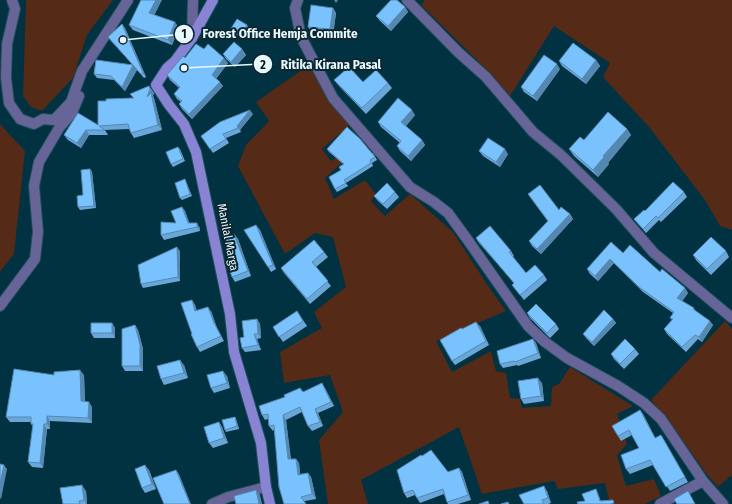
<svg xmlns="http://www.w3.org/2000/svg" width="732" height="504" font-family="'Fira Sans Condensed',sans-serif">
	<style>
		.green { fill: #552a16 }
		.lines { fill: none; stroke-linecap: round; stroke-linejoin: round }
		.street-casing { stroke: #204e5c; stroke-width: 12 }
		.secondary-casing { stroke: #204e5c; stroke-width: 12 }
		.street { stroke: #676597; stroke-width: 10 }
		.secondary { stroke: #8884d3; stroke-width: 10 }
		.wall { fill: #69a7da }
		.shaded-wall { fill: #5588b1 }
		.building { fill: #7ac2fd; stroke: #5588b1 }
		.labels { text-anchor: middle; stroke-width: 4; stroke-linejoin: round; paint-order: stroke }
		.street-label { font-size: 12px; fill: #e8f8ff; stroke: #0b2731 }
		.leader { fill: none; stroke: #e8f8ff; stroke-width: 1.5 }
		.callout-dot { fill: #e8f8ff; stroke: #0b2731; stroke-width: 1.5 }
		.mark-label { font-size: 12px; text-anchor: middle; font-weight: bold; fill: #111 }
		.callout-label { font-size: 13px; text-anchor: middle; font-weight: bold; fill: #e8f8ff; stroke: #0b2731; stroke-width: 4; stroke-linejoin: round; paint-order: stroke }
	</style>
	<rect width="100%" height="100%" fill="#003242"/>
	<path class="green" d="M 26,0 L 113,0 L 87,35 L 73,78 L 42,111 L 31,107 L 23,96 Z
		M 425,0 L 732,0 L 732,230 L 720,226 L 705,200 L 649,127 L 603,77 L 610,63 L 554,26 L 510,96 L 478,61 L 421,5 Z
		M 309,65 L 350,125 L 322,149 L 331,161 L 339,156 L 343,162 L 325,178 L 334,199 L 365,180 L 376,194 L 371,201 L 385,216 L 410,194 L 453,232 L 488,286 L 506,311 L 436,341 L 452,372 L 491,351 L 496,371 L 506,373 L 510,398 L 520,399 L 522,408 L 551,406 L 552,387 L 559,384 L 570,367 L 633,406 L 617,414 L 627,444 L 617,455 L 626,486 L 654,479 L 661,496 L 645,504 L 610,504 L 605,483 L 558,489 L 554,481 L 482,494 L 459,427 L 361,480 L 368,504 L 328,504 L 319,440 L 343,412 L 330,375 L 284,383 L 280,352 L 322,328 L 314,312 L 346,287 L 333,237 L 315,233 L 285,254 L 238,166 L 246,145 L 269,121 L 256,102 Z
		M 0,124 L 25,151 L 14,254 L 0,272 Z
		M 725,321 L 732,329 L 732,475 L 718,487 L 705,472 L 676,431 L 651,400 Z"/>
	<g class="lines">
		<defs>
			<path id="street" d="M 12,0 L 15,9 L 7,44 L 6,78 L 9,103 L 20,119 L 34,124 L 43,119 L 54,120 L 71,102 L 82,71 L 128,0
				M 298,0 L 295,8 L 301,37 L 333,98 L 410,187 L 434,202 L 448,213 L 467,239 L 528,326 L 545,342 L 567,358 L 618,386 L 644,403 L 661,419 L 703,481 L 723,504
				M 407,0 L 458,52 L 486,77 L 533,132 L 561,155 L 616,209 L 654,253 L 732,318
				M 192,38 L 193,0
				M 0,306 L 35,259 L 38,232 L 34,186 L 39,162 L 59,128 L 72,113 L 79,96
				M 212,504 L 228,497 L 266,487
				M 660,504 L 703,481"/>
			<path id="secondary" d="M 213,0 L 192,38 L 175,61 L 167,68 L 156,85 L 169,105 L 184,124 L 196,152 L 230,314 L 234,352 L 261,443 L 266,487 L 270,504"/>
		</defs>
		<use href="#street" class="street-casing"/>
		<use href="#secondary" class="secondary-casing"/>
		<use href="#street" class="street"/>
		<use href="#secondary" class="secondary"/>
	</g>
	<path class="wall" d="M 405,7 L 408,12 L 391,31 L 380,21 L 376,16 Z
		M 333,8 L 336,13 L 333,35 L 312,32 L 308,27 Z
		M 155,15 L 179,28 L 172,45 L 133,30 L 129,25 Z
		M 122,24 L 125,28 L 146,77 L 144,78 L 137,70 L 125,91 L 114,80 L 97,78 L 94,74 L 132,64 L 111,41 L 108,37 Z
		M 247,25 L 249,28 L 241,39 L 232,33 L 230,30 Z
		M 204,49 L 228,63 L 216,79 L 223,86 L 192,119 L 182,109 L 179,104 L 181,102 L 177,99 L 174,94 L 179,88 L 170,80 L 167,75 L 185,58 Z
		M 242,49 L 246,55 L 235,67 L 226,59 L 223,54 Z
		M 596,60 L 600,66 L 586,84 L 562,66 L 559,61 Z
		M 560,69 L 537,101 L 524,92 L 521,87 Z
		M 334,80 L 363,82 L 388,83 L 392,88 L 366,114 L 338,85 Z
		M 149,86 L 154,93 L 153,96 L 154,98 L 162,130 L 134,138 L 131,133 L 129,129 L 105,130 L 108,135 L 89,135 L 81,148 L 68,140 L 64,135 L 98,125 L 106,101 L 133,98 L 130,94 Z
		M 253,114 L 240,130 L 241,132 L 226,138 L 229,143 L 213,153 L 201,136 Z
		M 415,115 L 406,126 L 422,140 L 425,145 L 411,161 L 400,151 L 397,146 L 400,143 L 381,127 L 378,122 Z
		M 627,129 L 631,135 L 608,163 L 609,164 L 598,177 L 574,156 L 569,149 L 584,140 Z
		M 178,147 L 180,149 L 185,161 L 173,167 L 171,164 Z
		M 327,149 L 373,153 L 377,160 L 372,163 L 373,166 L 346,183 L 348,186 L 337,192 L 335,189 L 343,164 L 329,152 Z
		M 479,151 L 508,154 L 500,167 L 483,156 Z
		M 90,169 L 92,172 L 96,208 L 80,210 L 78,207 L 83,195 Z
		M 186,182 L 192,196 L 182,200 L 180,198 Z
		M 395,192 L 399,197 L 387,209 L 378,201 L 374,196 Z
		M 684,192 L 687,197 L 661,222 L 659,220 L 646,233 L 634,219 Z
		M 182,207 L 185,211 L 189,223 L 200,228 L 200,231 L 164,240 L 161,235 L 176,223 Z
		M 559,210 L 570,214 L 573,219 L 541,254 L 532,246 L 529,241 Z
		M 256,225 L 260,230 L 276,269 L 271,272 L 268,267 Z
		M 234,234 L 238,239 L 251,276 L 235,282 L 232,277 Z
		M 476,238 L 511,251 L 514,256 L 513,257 L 526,273 L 544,275 L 547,280 L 524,300 L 512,285 L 514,283 L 479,243 Z
		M 180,251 L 180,281 L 143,288 L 141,284 Z
		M 726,251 L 729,257 L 711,275 L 696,260 L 693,255 Z
		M 324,252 L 328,257 L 316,267 L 331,286 L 310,304 L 284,273 L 281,268 Z
		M 623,253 L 660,272 L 685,288 L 688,293 L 682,301 L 694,308 L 695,310 L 713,325 L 702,342 L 698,339 L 686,352 L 667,334 L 664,329 L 672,320 L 670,318 L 673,313 L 643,292 L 614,263 L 598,281 L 590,274 L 587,269 Z
		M 192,300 L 195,305 L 197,311 L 211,311 L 217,328 L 224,341 L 200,352 L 197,347 L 192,334 Z
		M 297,311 L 307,326 L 283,342 L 273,327 Z
		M 527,313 L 556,324 L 559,329 L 550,338 L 530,318 Z
		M 257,319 L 260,324 L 261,338 L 257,339 L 261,350 L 245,352 L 242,348 L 244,337 Z
		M 613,319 L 616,323 L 594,346 L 586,338 L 583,334 Z
		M 112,323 L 115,328 L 115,338 L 94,338 L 91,333 Z
		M 135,325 L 138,330 L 143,349 L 143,371 L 125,371 L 122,366 Z
		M 480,326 L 489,345 L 455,365 L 452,361 L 462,329 Z
		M 533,339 L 536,343 L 541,358 L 518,366 L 517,365 L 503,368 L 500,364 Z
		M 635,349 L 639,354 L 624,369 L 614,359 L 611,354 Z
		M 184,365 L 188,378 L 164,385 L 161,379 Z
		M 84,375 L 85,402 L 92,407 L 92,423 L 50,421 L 50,429 L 47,429 L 43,468 L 32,467 L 28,462 L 33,426 L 31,424 L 31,422 L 10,422 L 6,417 Z
		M 227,376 L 230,388 L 214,393 L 211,388 Z
		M 542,383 L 544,401 L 524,404 L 521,399 Z
		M 325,388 L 334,406 L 318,413 L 323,426 L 312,431 L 308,426 L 302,412 L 286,420 L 291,459 L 296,459 L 299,463 L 300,474 L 308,473 L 311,477 L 316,499 L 305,501 L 284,504 L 274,430 L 273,431 L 269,426 L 268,419 L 265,420 L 262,415 L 303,392 Z
		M 640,410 L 643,414 L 655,438 L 664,440 L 688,482 L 670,491 L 653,465 L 630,474 L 626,469 L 639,448 L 632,435 L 621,441 L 618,436 Z
		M 235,417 L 236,419 L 239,429 L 226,432 L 225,430 Z
		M 219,422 L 222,427 L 228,443 L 213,448 L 209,443 Z
		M 422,456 L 448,472 L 459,468 L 462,472 L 471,500 L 458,504 L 448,504 L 447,502 L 444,494 L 420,503 L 415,495 L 407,498 L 404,493 Z
		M 149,470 L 156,489 L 145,493 L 142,488 Z
		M 86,491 L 87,504 L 63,504 Z
		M 547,491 L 551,503 L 548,504 L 524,504 Z"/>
	<path class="shaded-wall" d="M 156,0 L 162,0 L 153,18 L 149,13 Z
		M 334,0 L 338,0 L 336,3 Z
		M 405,7 L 408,12 L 391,31 L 388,26 Z
		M 333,8 L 336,13 L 333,35 L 330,29 Z
		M 175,22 L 179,28 L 172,45 L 168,40 Z
		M 122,24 L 125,28 L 146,77 L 143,73 Z
		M 247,25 L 249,28 L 241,39 L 239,36 Z
		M 242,49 L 246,55 L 235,67 L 231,62 Z
		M 224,58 L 228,63 L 215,80 L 212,75 Z
		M 596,60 L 600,66 L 586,84 L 582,79 Z
		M 557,64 L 560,69 L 537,101 L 533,96 Z
		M 133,65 L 137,70 L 125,91 L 122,87 Z
		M 220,82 L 223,86 L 192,119 L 189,114 Z
		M 150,89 L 154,93 L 153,96 L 154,98 L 162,130 L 158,125 L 147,97 Z
		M 250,110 L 253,114 L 240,130 L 241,132 L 237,126 Z
		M 412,110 L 415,115 L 405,127 L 401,122 Z
		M 627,129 L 631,135 L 608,163 L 609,164 L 598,177 L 593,170 L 603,156 Z
		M 86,130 L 89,135 L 81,148 L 77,143 Z
		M 422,140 L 425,145 L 411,161 L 408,156 Z
		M 505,149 L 508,154 L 500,167 L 496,162 Z
		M 90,169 L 92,172 L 96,208 L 94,206 Z
		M 185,179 L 186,182 L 192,196 L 190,194 Z
		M 182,207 L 185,211 L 191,227 L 188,223 Z
		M 570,214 L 573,219 L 541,254 L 537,249 Z
		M 197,223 L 200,228 L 200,231 L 197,227 Z
		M 256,225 L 260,230 L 276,269 L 273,265 Z
		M 234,234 L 238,239 L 251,276 L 248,271 Z
		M 177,247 L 180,251 L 180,281 L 178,277 Z
		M 610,259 L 614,263 L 598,281 L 595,276 Z
		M 685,288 L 688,293 L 681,303 L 677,298 Z
		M 192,300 L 195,305 L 198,316 L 195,311 Z
		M 208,307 L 211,311 L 217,328 L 224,341 L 214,323 Z
		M 257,319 L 260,324 L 261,338 L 258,334 Z
		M 613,319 L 616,323 L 594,346 L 592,342 Z
		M 710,321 L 713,325 L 702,342 L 699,337 Z
		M 476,322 L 480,326 L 489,345 L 486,341 Z
		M 112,323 L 115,328 L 115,338 L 112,333 Z
		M 135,325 L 138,330 L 143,349 L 143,371 L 140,366 Z
		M 254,334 L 257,339 L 261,350 L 258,345 Z
		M 533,339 L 536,343 L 541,358 L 538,353 Z
		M 180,360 L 184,365 L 188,378 L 184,373 Z
		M 80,370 L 84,375 L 85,407 L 81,401 Z
		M 223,371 L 227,376 L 230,388 L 227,383 Z
		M 538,378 L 542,383 L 544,401 L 541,396 Z
		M 322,383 L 325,388 L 334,406 L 331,402 Z
		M 89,402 L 92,407 L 92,423 L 88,418 Z
		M 315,409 L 318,413 L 323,426 L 320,422 Z
		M 640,410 L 643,414 L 658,443 L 655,438 Z
		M 283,415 L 286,420 L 291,464 L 288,459 Z
		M 47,416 L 50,421 L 50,429 L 47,424 Z
		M 235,417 L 236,419 L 239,429 L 237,426 Z
		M 219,422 L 222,427 L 228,443 L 224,438 Z
		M 44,424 L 47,429 L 43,468 L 40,463 Z
		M 296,459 L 299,463 L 301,480 L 298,475 Z
		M 4,465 L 7,469 L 1,499 L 0,498 L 0,484 Z
		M 145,465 L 149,470 L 156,489 L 152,484 Z
		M 459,468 L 462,472 L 471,500 L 468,495 Z
		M 176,470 L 179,474 L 191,504 L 190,504 Z
		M 308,473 L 311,477 L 316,499 L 312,494 Z
		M 82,485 L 86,491 L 87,504 L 86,504 L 84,500 Z
		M 544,486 L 547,491 L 551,503 L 548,498 Z
		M 596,489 L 598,493 L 602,504 L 600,501 Z
		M 256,490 L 260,495 L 262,504 L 259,504 Z"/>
	<path class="building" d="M 141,0 L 156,0 L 149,13 L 175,22 L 168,40 L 129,25 Z
		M 391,0 L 397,0 L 405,7 L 388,26 L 376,16 Z
		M 311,5 L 333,8 L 330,29 L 308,27 Z
		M 237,19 L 247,25 L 239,36 L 230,30 Z
		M 122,24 L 143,73 L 141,74 L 133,65 L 122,87 L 111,76 L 94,74 L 96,60 L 133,65 L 108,37 Z
		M 234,42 L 242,49 L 231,62 L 223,54 Z
		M 573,43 L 596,60 L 582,79 L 559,61 Z
		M 196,44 L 204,49 L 208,44 L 224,58 L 212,75 L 220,82 L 189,114 L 179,104 L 182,101 L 174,94 L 180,87 L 167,75 L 183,56 L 185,58 Z
		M 544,55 L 557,64 L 533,96 L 521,87 Z
		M 349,67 L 363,82 L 376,70 L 388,83 L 362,108 L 334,80 Z
		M 149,86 L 150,89 L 147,97 L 151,93 L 158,125 L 131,133 L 128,124 L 99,126 L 105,130 L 86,130 L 77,143 L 64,135 L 78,113 L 98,125 L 98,101 L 106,101 L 106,99 L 134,98 L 130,94 Z
		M 398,98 L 412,110 L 401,122 L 422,140 L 408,156 L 397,146 L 401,141 L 378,122 Z
		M 250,110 L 237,126 L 238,128 L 223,134 L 226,139 L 210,149 L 201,136 L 220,122 Z
		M 608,112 L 627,129 L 603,156 L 604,157 L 593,170 L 569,149 L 580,137 L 584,140 Z
		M 347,127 L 360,139 L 375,157 L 370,160 L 371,163 L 344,180 L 346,183 L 335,189 L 329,177 L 341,170 L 339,167 L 344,164 L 327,149 Z
		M 488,138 L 505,149 L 496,162 L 479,151 Z
		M 178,147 L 183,159 L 171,164 L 166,152 Z
		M 90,169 L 94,206 L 78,207 L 77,196 L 83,195 L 81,170 Z
		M 185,179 L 190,194 L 180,198 L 175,183 Z
		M 673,182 L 684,192 L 658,218 L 656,216 L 643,229 L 634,219 L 644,210 L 645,211 Z
		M 387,183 L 395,192 L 383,204 L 374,196 Z
		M 540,185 L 559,210 L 561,207 L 570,214 L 537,249 L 529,241 L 548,221 L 528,194 Z
		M 182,207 L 188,223 L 197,223 L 197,227 L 161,235 L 161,222 L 176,223 L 171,211 Z
		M 256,225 L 273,265 L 268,267 L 244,230 Z
		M 490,226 L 511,251 L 509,252 L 526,273 L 535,265 L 544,275 L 520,295 L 512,285 L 514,283 L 476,238 Z
		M 234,234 L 248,271 L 232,277 L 226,261 L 233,259 L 224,238 Z
		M 711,237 L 726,251 L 707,269 L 693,255 Z
		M 314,240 L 324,252 L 312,262 L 328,281 L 307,299 L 281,268 Z
		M 611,242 L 623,253 L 630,245 L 660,272 L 662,269 L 685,288 L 677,298 L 694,308 L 693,309 L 710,321 L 699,337 L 695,335 L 682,347 L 664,329 L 673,319 L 670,318 L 674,312 L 639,287 L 610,259 L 595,276 L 587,269 Z
		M 177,247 L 178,277 L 141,284 L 138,265 Z
		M 192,300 L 195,311 L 208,307 L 214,323 L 221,336 L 197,347 L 191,334 L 192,334 L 181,303 Z
		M 536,304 L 556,324 L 547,333 L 527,313 Z
		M 604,310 L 613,319 L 592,342 L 583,334 Z
		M 297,311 L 303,321 L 279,337 L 273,327 Z
		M 257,319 L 258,334 L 254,334 L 258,345 L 242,348 L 240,338 L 244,337 L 242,321 Z
		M 476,322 L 486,341 L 452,361 L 440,340 L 461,328 L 462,329 Z
		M 91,323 L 112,323 L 112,333 L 91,333 Z
		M 135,325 L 140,345 L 140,366 L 122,366 L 122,329 Z
		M 533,339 L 538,353 L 515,362 L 514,361 L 500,364 L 497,351 Z
		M 625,339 L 635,349 L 620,364 L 611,354 Z
		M 180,360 L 184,373 L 161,379 L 157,366 Z
		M 14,369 L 54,375 L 54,372 L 80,370 L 81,401 L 89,402 L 88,418 L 47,416 L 47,424 L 44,424 L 40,463 L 28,462 L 33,424 L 31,424 L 31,417 L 6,417 Z
		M 223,371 L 227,383 L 211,388 L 207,375 Z
		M 538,378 L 541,396 L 521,399 L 518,381 Z
		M 322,383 L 331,402 L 315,409 L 320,422 L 308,426 L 300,407 L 283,415 L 288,459 L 296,459 L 298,475 L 308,473 L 312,494 L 301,497 L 306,504 L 284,504 L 279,487 L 274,425 L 269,426 L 268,414 L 262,415 L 259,406 L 285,397 L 284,395 L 300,388 L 303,392 Z
		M 640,410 L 655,438 L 661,435 L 685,477 L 666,487 L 650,460 L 626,469 L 621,455 L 639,448 L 629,430 L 618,436 L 612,426 Z
		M 235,417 L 237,426 L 225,430 L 222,420 Z
		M 219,422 L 224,438 L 209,443 L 204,427 Z
		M 431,450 L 448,472 L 459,468 L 468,495 L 447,502 L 443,489 L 417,498 L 413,490 L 404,493 L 397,470 L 421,455 L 422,456 Z
		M 0,464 L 4,465 L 0,484 Z
		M 145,465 L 152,484 L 142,488 L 135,469 Z
		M 176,470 L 190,504 L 164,504 L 153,478 Z
		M 82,485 L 84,500 L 79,501 L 80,504 L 63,504 L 60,488 Z
		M 544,486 L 548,498 L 542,500 L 544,504 L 524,504 L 519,495 Z
		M 596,489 L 600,501 L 613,500 L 614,503 L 610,504 L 578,504 L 577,502 L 585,501 L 582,494 Z
		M 256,490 L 259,504 L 236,504 L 234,496 Z
		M 688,491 L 695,504 L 677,504 L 674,499 Z
		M 488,501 L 489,504 L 479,504 Z
		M 508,502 L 509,504 L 501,504 Z"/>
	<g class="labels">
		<g class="street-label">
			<text transform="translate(228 237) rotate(79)" y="4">Manilal Marga</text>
		</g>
	</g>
	<path class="leader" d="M123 40L184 34M184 68L263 64"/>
	<g class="callout-dot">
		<circle cx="123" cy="40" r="4"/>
		<circle cx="184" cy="68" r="4"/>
		<circle cx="184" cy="34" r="10"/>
		<circle cx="263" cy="64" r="10"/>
	</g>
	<g class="mark-label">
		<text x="184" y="38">1</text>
		<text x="263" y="69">2</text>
	</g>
	<g class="callout-label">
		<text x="280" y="38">Forest Office Hemja Commite</text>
		<text x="331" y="69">Ritika Kirana Pasal</text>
	</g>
</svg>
